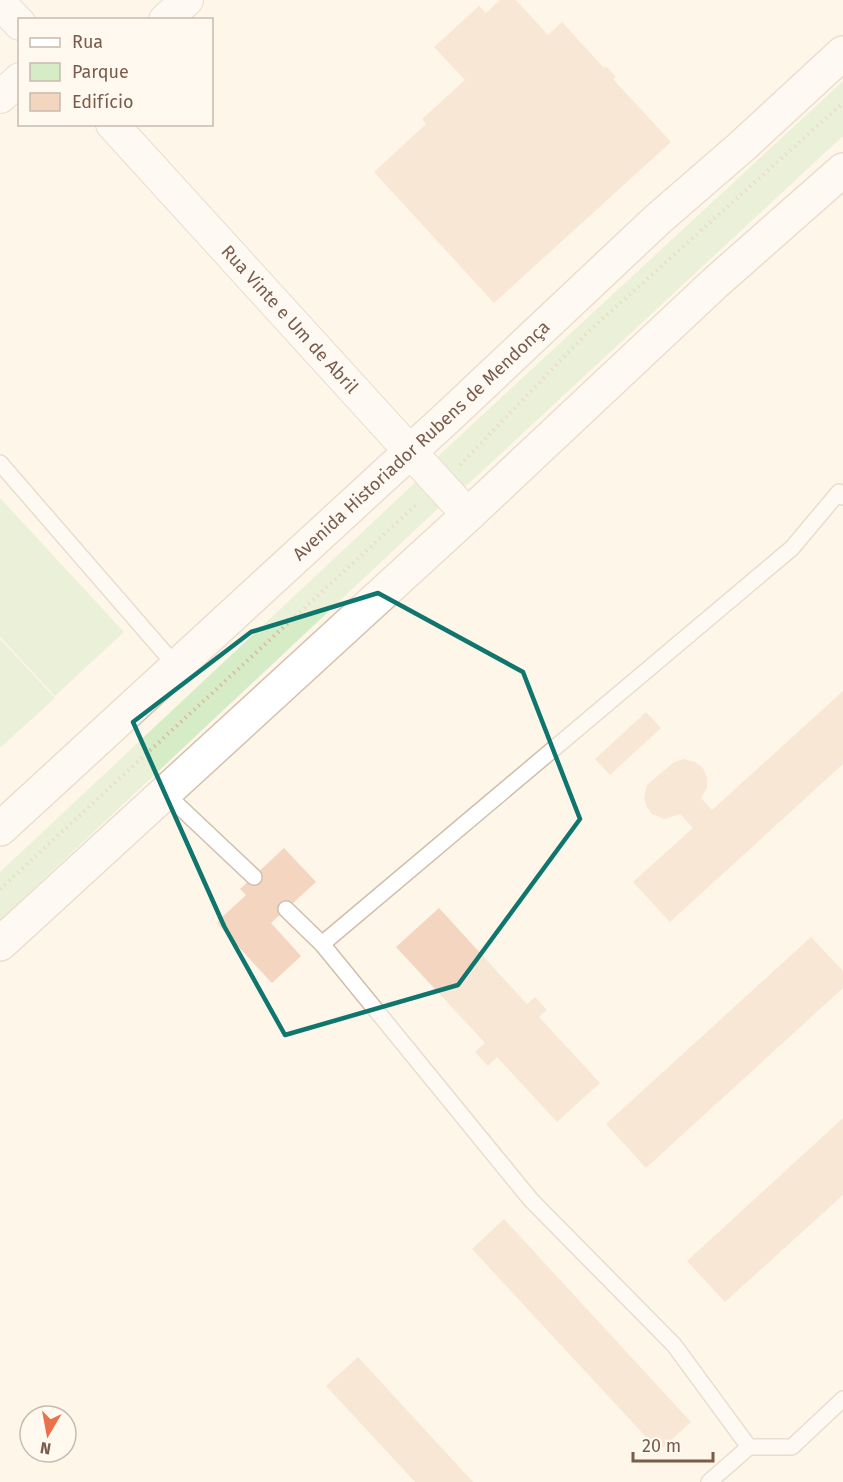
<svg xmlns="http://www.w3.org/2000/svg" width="843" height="1482" font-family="'Fira Sans',sans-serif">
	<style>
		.green { fill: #d5ecc6 }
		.building { fill: #f4d5bf }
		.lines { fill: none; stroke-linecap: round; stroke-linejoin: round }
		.service-casing { stroke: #d0bead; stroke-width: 18 }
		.minor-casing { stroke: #d0bead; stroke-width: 34 }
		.secondary-casing { stroke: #d6c0ad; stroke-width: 36 }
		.path { stroke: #dab8a1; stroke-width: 4; stroke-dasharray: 1.5 4.5; stroke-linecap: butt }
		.service { stroke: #fff; stroke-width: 15 }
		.minor { stroke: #fff; stroke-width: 32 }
		.secondary { stroke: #fff; stroke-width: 33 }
		.marked { fill: none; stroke: #0f766e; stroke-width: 4.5; stroke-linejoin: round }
		.labels { text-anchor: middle; stroke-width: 5; stroke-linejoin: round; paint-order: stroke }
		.street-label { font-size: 18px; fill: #795c4b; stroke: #fff9f0 }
	</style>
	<rect width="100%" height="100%" fill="#fdf6e9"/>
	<path class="green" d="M 843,81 L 843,136 L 465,487 L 436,458 Z
		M 421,477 L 445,502 L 0,920 L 0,872 Z
		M 0,498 L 124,632 L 55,696 L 0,637 Z
		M 0,639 L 55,698 L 0,748 Z"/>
	<path class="building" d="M 500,0 L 516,0 L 548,35 L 562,22 L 604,68 L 606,66 L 616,77 L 613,79 L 671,142 L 494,303 L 374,172 L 426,124 L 422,119 L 465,80 L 434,47 L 479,6 L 486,13 Z
		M 843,691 L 843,764 L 670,922 L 633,882 L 693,828 L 680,814 L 664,819 L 652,814 L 647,807 L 644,798 L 647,785 L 674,762 L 684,759 L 695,762 L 703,768 L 707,778 L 707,788 L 701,798 L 712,810 Z
		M 646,712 L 661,728 L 610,775 L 595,759 Z
		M 284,848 L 316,882 L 271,923 L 301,956 L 272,983 L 216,923 L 246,895 L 240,889 Z
		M 439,908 L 527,1004 L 535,997 L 547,1010 L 539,1017 L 600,1083 L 557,1122 L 497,1057 L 488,1066 L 475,1052 L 485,1043 L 396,947 Z
		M 811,937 L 843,971 L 843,988 L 646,1168 L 606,1124 Z
		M 843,1118 L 843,1195 L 725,1302 L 687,1261 Z
		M 504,1219 L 691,1422 L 659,1451 L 472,1249 Z
		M 358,1357 L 473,1482 L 415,1482 L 326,1386 Z"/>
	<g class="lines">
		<defs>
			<path id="service" d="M 0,463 L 176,666
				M 165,793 L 254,877
				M 286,909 L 322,944
				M 749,1447 L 674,1345 L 531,1200 L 322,944 L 792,548 L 839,492 L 843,497
				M 709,1482 L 749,1447 L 792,1447 L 843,1399"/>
			<g id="minor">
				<path d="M 0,3 L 20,24"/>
				<path d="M 165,20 L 187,0"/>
				<path d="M 0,97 L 20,79"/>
				<path id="s1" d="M 112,124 L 468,515"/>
			</g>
			<g id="secondary">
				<path id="s2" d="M 0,829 L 450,415 L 658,219 L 740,148 L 843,53"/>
				<path d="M 0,944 L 468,515 L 715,283 L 843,170"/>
			</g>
		</defs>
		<use href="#service" class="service-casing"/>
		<use href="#minor" class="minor-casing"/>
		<use href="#secondary" class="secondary-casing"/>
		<path class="path" d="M 460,465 L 587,333 L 843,103
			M 0,889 L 418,503"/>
		<use href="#service" class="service"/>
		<use href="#minor" class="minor"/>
		<use href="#secondary" class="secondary"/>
	</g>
	<path d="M0 0H843V1482H0ZM 378,593 L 523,672 L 580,819 L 458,985 L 285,1035 L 224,926 L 133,722 L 251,632 Z" fill="#fdf6e9" fill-opacity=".55" fill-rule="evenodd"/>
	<path class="marked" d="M 378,593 L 523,672 L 580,819 L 458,985 L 285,1035 L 224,926 L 133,722 L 251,632 Z"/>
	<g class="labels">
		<g class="street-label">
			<text dy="6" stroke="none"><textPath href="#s1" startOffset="264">Rua Vinte e Um de Abril</textPath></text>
			<text dy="6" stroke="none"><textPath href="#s2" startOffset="573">Avenida Historiador Rubens de Mendonça</textPath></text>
		</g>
	</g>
	<rect x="18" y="18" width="195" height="108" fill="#fff9f0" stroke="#c9baae" stroke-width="1.5"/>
	<rect x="30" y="38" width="30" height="9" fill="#ffffff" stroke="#c9baae" stroke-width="1.5"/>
	<text x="72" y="48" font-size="18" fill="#795c4b">Rua</text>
	<rect x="30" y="63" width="30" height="18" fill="#d5ecc6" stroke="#c9baae" stroke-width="1.5"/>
	<text x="72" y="78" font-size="18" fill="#795c4b">Parque</text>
	<rect x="30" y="93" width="30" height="18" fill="#f4d5bf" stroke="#c9baae" stroke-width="1.5"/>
	<text x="72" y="108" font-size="18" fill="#795c4b">Edifício</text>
	<g transform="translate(48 1434) rotate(190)"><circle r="28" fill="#fff9f0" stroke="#c9baae" stroke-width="1.5"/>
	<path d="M0-4.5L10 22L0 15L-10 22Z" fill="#eb714a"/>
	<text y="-9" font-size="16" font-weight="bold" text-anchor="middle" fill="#795c4b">N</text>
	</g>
	<path d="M633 1452v9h80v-9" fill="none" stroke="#795c4b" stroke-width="3"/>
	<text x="642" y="1452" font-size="18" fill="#795c4b" stroke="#fff9f0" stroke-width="4.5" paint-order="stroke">20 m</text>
</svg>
